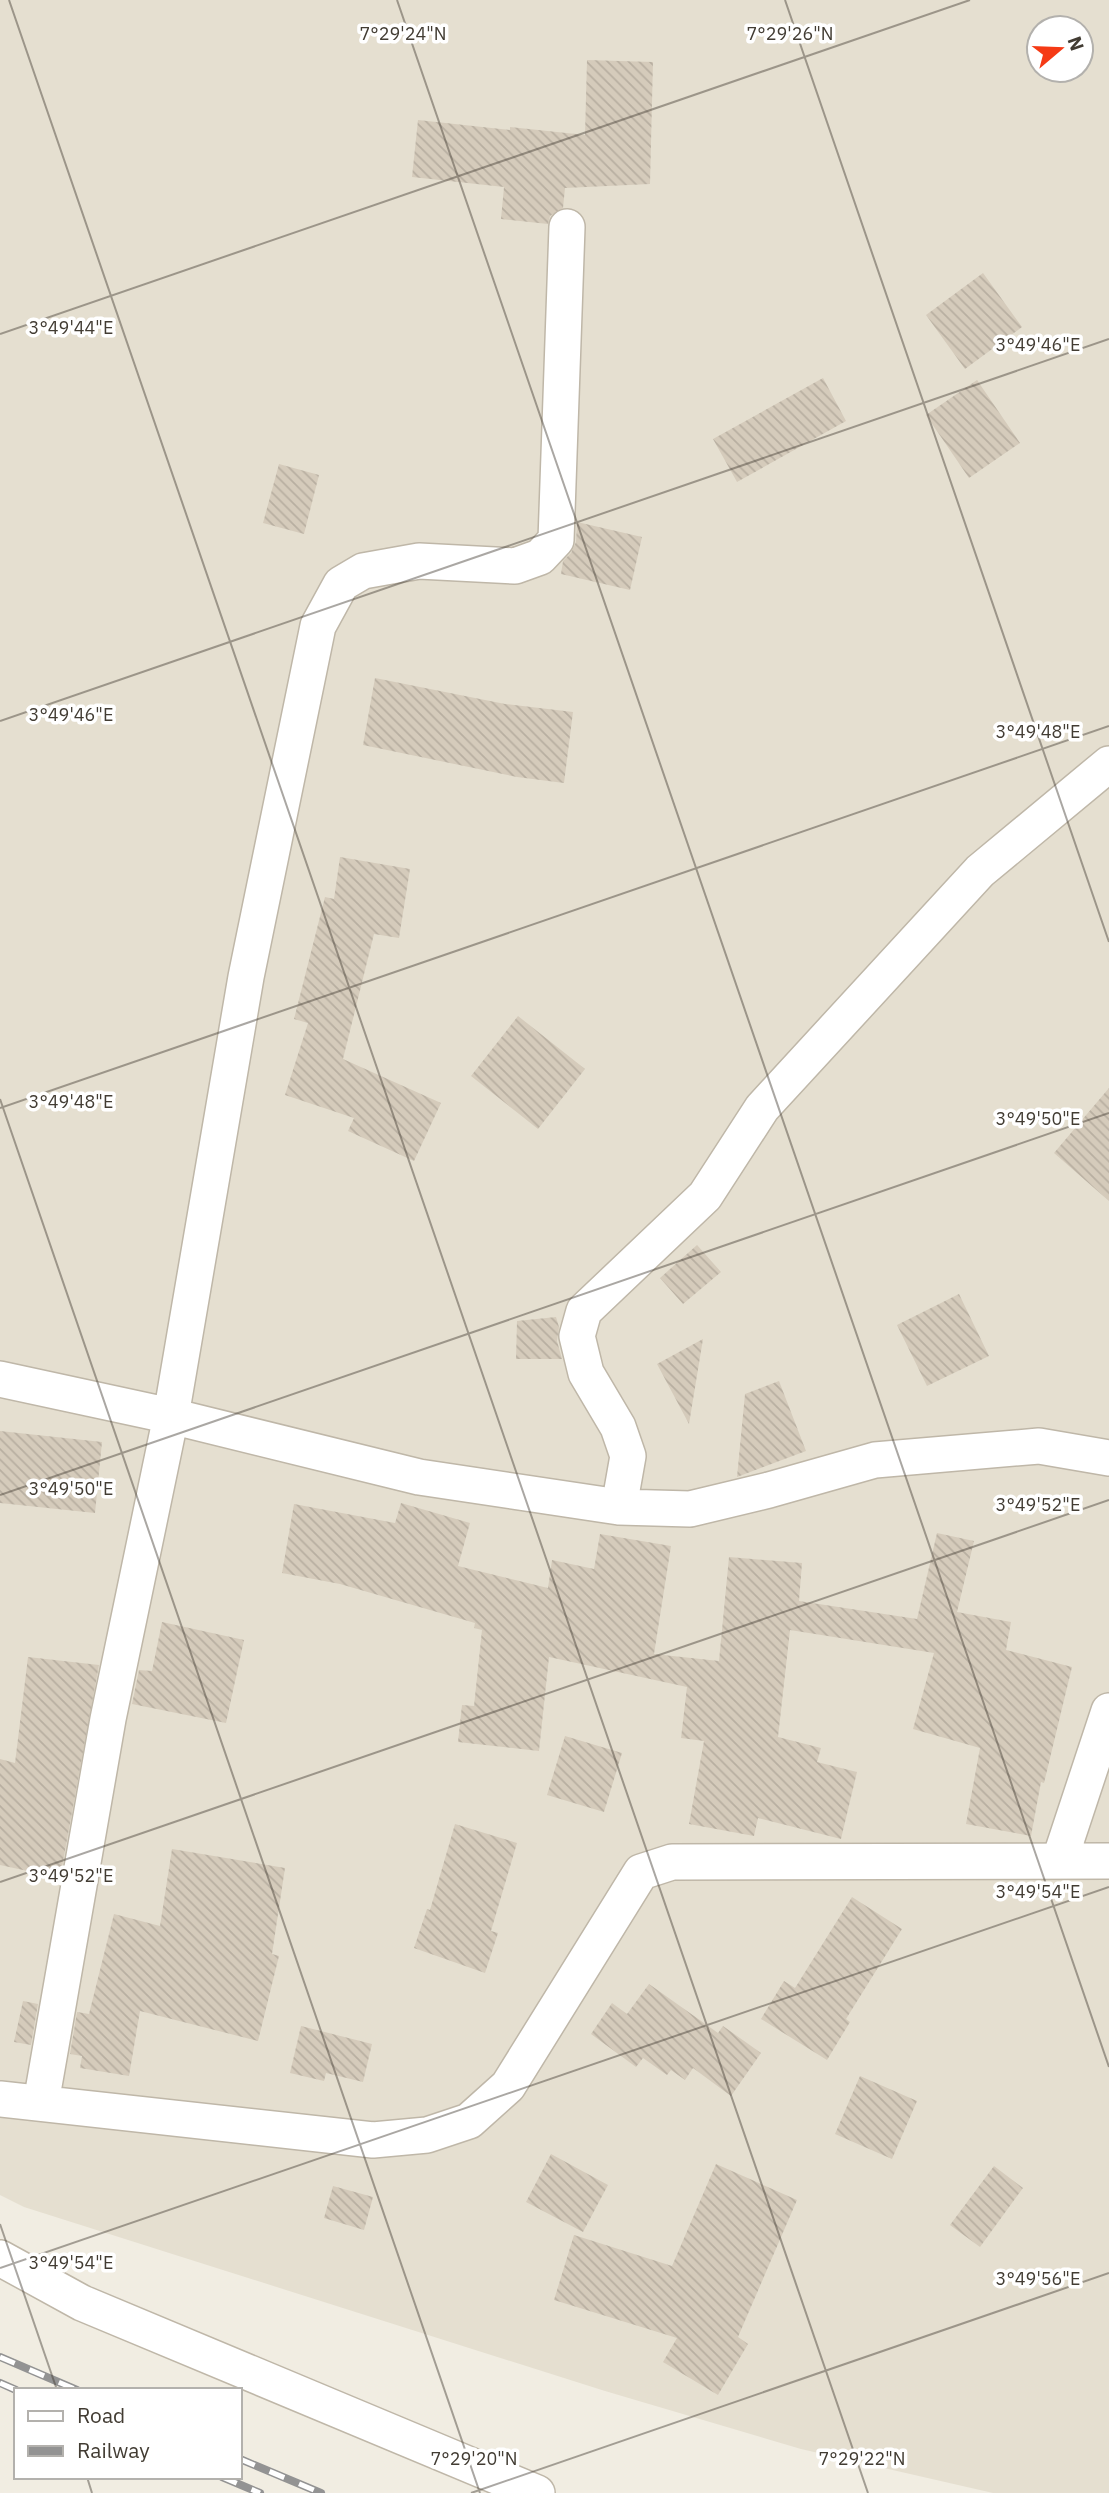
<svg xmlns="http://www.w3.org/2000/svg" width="1109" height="2493" font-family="'IBM Plex Sans',sans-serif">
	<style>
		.residential { fill: #e5dfd0; fill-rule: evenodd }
		.building { fill: url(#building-back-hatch) }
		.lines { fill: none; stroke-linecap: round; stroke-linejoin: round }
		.street-casing { stroke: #bfb7a8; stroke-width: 38 }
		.street { stroke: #fff; stroke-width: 35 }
		.rail-casing { stroke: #939393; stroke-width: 8 }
		.rail { stroke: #fff; stroke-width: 5; stroke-dasharray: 16; stroke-linecap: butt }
		.ticks { fill: none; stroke: #423c33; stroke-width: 2; stroke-opacity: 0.45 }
		.ticks-label { font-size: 18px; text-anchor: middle; fill: #423c33; stroke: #fff; stroke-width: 7; stroke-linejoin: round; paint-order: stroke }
	</style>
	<defs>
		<pattern id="building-back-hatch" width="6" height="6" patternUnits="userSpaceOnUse" patternTransform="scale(1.75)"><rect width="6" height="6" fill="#d5cbbb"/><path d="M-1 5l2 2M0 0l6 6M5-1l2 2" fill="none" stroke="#b8afa1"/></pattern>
	</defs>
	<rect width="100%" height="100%" fill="#f1ede2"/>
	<path class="residential" d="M 0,0 L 1109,0 L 1109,2493 L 993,2493 L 801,2449 L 605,2391 L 24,2207 L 0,2195 ZM 1039,28 L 1081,28 L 1081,70 L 1039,70 Z"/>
	<path class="building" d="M 587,60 L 653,62 L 650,184 L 565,188 L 563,208 L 550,216 L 548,224 L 501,219 L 504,187 L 412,177 L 418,120 L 510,130 L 510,127 L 585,135 Z
		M 983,273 L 1022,327 L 965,369 L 926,315 Z
		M 823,378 L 846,421 L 737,482 L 713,439 Z
		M 977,380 L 1020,443 L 969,478 L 926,415 Z
		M 279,464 L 319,475 L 304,534 L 263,523 Z
		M 577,522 L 642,537 L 630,590 L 561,574 L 563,561 L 571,553 L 576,542 Z
		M 375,678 L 505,704 L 573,712 L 564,783 L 517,777 L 363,745 Z
		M 340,857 L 410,869 L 399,938 L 374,934 L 343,1059 L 441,1103 L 414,1161 L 348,1131 L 354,1118 L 285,1095 L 308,1023 L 294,1019 L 325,897 L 334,899 Z
		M 518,1016 L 585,1069 L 538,1129 L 471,1076 Z
		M 1109,1088 L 1109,1201 L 1054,1153 Z
		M 697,1245 L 721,1272 L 683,1304 L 660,1278 Z
		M 959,1294 L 989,1356 L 927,1386 L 897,1325 Z
		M 556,1317 L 559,1327 L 557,1341 L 562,1359 L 516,1359 L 517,1321 Z
		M 703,1339 L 689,1424 L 657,1364 Z
		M 779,1381 L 806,1451 L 737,1477 L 745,1394 Z
		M 0,1431 L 102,1442 L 95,1513 L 0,1503 Z
		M 401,1503 L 470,1523 L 458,1566 L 548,1588 L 552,1560 L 594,1569 L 600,1534 L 671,1546 L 654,1654 L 719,1661 L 729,1557 L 802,1563 L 799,1601 L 917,1619 L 937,1533 L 974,1541 L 957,1612 L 1011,1622 L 1006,1650 L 1072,1667 L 1044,1783 L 1041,1782 L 1031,1836 L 966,1824 L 980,1748 L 913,1729 L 934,1653 L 790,1630 L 778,1737 L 821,1748 L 817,1762 L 857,1772 L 841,1839 L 758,1818 L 754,1836 L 689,1824 L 704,1741 L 681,1738 L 687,1687 L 549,1657 L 539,1751 L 458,1742 L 462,1705 L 474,1706 L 482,1630 L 474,1628 L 475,1623 L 340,1584 L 282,1573 L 294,1504 L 395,1523 Z
		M 162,1622 L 244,1640 L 226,1723 L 132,1704 L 139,1670 L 152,1671 Z
		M 28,1657 L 99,1665 L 60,1878 L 0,1865 L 0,1759 L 15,1763 Z
		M 565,1736 L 622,1753 L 604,1812 L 547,1795 Z
		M 455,1824 L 517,1843 L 491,1931 L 498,1933 L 485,1973 L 414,1948 L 427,1909 L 430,1910 Z
		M 172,1849 L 285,1868 L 272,1954 L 279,1956 L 258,2041 L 140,2011 L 129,2076 L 80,2068 L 82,2056 L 70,2054 L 77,2012 L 89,2014 L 114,1914 L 160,1926 Z
		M 852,1897 L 902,1929 L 846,2019 L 850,2022 L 827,2060 L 761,2019 L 784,1981 L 795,1988 Z
		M 649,1984 L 718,2033 L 723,2026 L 761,2053 L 731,2096 L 693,2068 L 685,2080 L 671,2070 L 667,2075 L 643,2058 L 636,2067 L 591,2034 L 612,2003 L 627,2014 Z
		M 23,2001 L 38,2004 L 31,2045 L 14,2042 Z
		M 301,2026 L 372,2044 L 363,2082 L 326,2073 L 324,2081 L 290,2073 Z
		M 860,2076 L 917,2101 L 892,2159 L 835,2134 Z
		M 551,2154 L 608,2185 L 583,2232 L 526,2202 Z
		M 716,2164 L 797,2200 L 738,2337 L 748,2344 L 718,2395 L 663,2362 L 677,2338 L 554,2300 L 574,2235 L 672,2266 Z
		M 994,2166 L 1023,2188 L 980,2247 L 950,2225 Z
		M 333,2186 L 373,2197 L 364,2230 L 324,2218 Z"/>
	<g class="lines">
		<defs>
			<path id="street" d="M 0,1379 L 171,1416 L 419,1477 L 619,1507 L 690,1509 L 769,1490 L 875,1460 L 1039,1446 L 1109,1458
				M 619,1507 L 628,1456 L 618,1427 L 586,1373 L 577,1336 L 584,1311 L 705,1196 L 762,1108 L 980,871 L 1109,764
				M 1060,1859 L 1109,1711
				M 0,2099 L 373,2140 L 427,2135 L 469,2121 L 508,2086 L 641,1872 L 672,1862 L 1109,1861
				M 41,2103 L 108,1719 L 171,1416 L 246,977 L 318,626 L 341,584 L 363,571 L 419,561 L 515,566 L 540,557 L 556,540 L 567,227
				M 0,2258 L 82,2303 L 537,2493"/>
		</defs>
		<use href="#street" class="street-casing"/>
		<use href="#street" class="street"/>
		<defs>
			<path id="rail" d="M 0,2357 L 77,2390
				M 0,2383 L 16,2390
				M 240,2459 L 321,2493
				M 222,2477 L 260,2493"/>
		</defs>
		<use href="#rail" class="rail-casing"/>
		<use href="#rail" class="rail"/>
	</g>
	<path class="ticks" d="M 9,0 L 868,2493M 397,0 L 1109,2067M 785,0 L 1109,942M 0,334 L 970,0M 0,721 L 1109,339M 0,1099 L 480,2493M 0,1108 L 1109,726M 0,1495 L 1109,1113M 0,1882 L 1109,1500M 0,2224 L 57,2390M 0,2268 L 1109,1887M 87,2477 L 92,2493M 471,2493 L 1109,2273"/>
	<g class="ticks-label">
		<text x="403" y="40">7°29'24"N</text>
		<text x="790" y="40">7°29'26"N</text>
		<text x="71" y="334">3°49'44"E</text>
		<text x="1038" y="351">3°49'46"E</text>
		<text x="71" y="721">3°49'46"E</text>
		<text x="1038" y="738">3°49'48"E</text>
		<text x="71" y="1108">3°49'48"E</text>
		<text x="1038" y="1125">3°49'50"E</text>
		<text x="71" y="1495">3°49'50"E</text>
		<text x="1038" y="1511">3°49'52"E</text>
		<text x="71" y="1882">3°49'52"E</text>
		<text x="1038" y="1898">3°49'54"E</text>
		<text x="71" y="2269">3°49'54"E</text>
		<text x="1038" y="2285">3°49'56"E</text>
		<text x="474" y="2465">7°29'20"N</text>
		<text x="862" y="2465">7°29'22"N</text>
	</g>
	<rect x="14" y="2388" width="228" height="91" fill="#ffffff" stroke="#b3b1ad" stroke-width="2"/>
	<rect x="28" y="2411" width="35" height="10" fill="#ffffff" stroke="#b3b1ad" stroke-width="2"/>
	<text x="77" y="2423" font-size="21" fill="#423c33">Road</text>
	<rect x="28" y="2446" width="35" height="10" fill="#939393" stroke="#b3b1ad" stroke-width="2"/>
	<text x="77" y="2458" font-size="21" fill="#423c33">Railway</text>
	<g transform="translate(1060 49) rotate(71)"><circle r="33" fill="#ffffff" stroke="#b3b1ad" stroke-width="2"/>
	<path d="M0-5L12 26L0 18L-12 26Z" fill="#f53a15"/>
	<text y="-10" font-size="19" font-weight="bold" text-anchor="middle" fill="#423c33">N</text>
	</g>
</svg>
